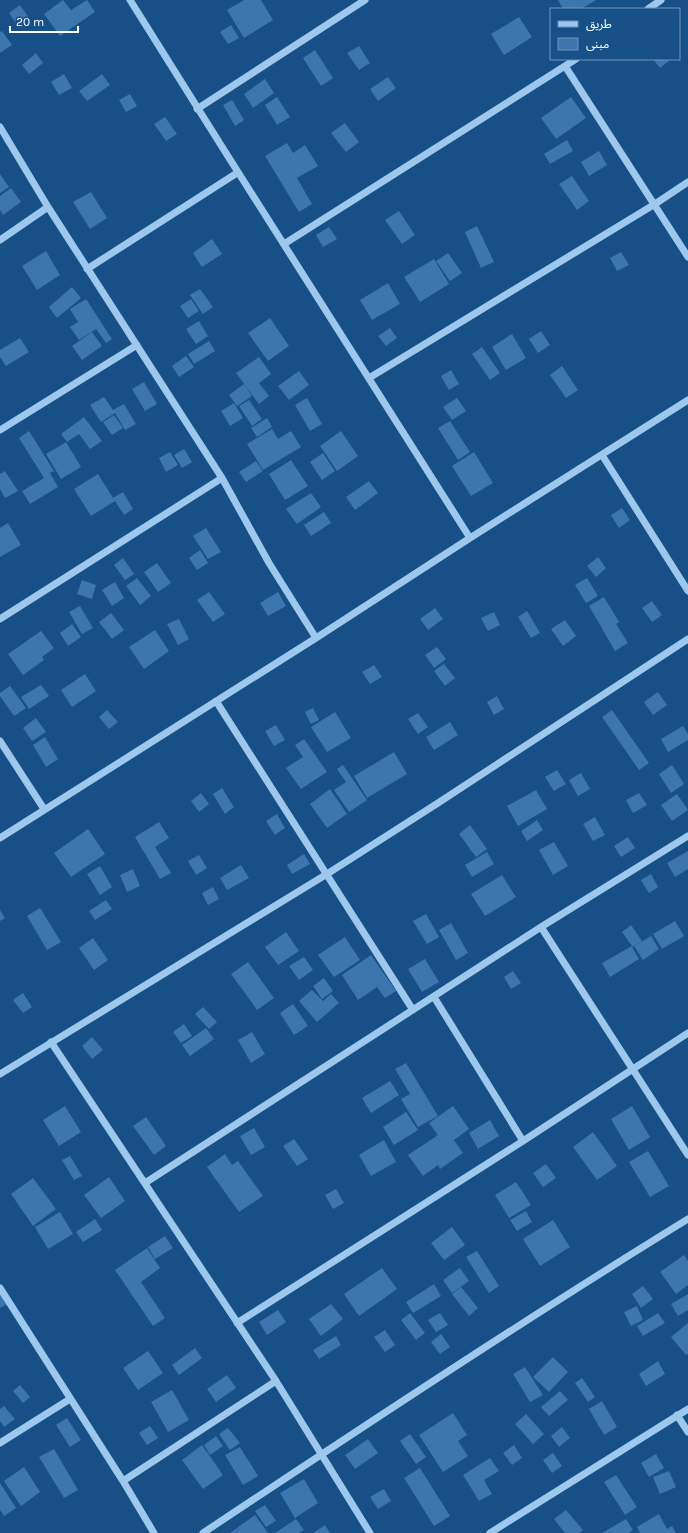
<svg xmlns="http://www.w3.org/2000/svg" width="688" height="1533" font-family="Karla,'Noto Sans Arabic',sans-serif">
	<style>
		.building { fill: #3c76af }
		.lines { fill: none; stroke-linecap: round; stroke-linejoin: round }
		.minor { stroke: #9ec7ed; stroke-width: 7 }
	</style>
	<rect width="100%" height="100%" fill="#174f87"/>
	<path class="building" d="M 63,0 L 71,10 L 87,0 L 95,12 L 60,36 L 44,14 Z
		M 244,0 L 261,0 L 273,20 L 244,38 L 227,10 Z
		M 558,0 L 596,0 L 581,9 L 563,9 Z
		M 20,5 L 30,19 L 18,26 L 9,13 Z
		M 519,17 L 532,37 L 504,55 L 491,34 Z
		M 231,25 L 239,38 L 228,44 L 220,32 Z
		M 2,31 L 12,45 L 0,53 L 0,32 Z
		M 359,46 L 370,63 L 359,70 L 347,53 Z
		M 315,50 L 333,78 L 321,86 L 303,58 Z
		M 36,53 L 43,63 L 29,74 L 22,65 Z
		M 653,59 L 668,59 L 669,61 L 660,68 Z
		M 64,74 L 72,88 L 59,95 L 51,82 Z
		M 102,74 L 110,85 L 87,101 L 79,91 Z
		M 388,77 L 396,88 L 378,101 L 370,89 Z
		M 265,79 L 274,93 L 253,108 L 244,94 Z
		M 130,94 L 137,106 L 126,112 L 119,100 Z
		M 277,97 L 290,117 L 277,125 L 265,105 Z
		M 571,97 L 586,118 L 556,139 L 541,118 Z
		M 232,100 L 244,120 L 235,126 L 223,105 Z
		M 165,117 L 177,134 L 166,141 L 154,124 Z
		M 345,123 L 359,142 L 346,152 L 331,133 Z
		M 567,140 L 573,151 L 550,164 L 544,154 Z
		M 287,143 L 293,153 L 305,145 L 318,166 L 297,178 L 312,204 L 299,212 L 265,156 Z
		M 599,151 L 607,165 L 589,176 L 581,162 Z
		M 0,174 L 9,187 L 0,193 Z
		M 572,176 L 589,201 L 577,210 L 559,184 Z
		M 11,188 L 21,202 L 3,215 L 0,210 L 0,196 Z
		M 91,192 L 107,218 L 90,229 L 73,202 Z
		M 399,211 L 415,235 L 402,244 L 385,220 Z
		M 477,226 L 494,262 L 481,268 L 465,232 Z
		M 329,227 L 337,239 L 323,247 L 316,235 Z
		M 212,239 L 222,254 L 202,267 L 193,253 Z
		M 46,251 L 60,275 L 37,290 L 22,266 Z
		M 621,252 L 629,265 L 617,271 L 610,258 Z
		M 448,253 L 462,273 L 450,281 L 436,261 Z
		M 434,259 L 449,284 L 420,302 L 404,277 Z
		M 388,283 L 400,304 L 372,320 L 360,300 Z
		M 72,287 L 81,298 L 57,318 L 49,307 Z
		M 200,289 L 213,307 L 203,314 L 190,295 Z
		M 86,299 L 112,339 L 106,343 L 96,329 L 79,340 L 70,327 L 78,322 L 70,309 Z
		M 191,299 L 199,311 L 188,318 L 180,306 Z
		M 270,318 L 289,346 L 268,361 L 248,333 Z
		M 199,321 L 208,336 L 196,344 L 186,329 Z
		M 390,328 L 397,338 L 386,346 L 378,336 Z
		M 541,331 L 550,345 L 538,353 L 529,339 Z
		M 92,332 L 102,346 L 82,360 L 72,346 Z
		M 512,334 L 526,358 L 506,370 L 492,347 Z
		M 20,338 L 29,352 L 6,366 L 0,357 L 0,350 Z
		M 209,341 L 215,351 L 194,364 L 188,354 Z
		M 482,347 L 500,373 L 490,380 L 472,354 Z
		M 186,356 L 194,367 L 179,377 L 172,366 Z
		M 259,357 L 271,374 L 259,383 L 269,396 L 259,404 L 236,373 Z
		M 562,366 L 578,390 L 566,398 L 550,375 Z
		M 451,370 L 459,384 L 449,390 L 441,376 Z
		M 299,371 L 309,385 L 289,400 L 278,386 Z
		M 144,382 L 157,404 L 145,411 L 132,389 Z
		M 244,384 L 252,396 L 237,406 L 229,395 Z
		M 104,397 L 113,410 L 124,404 L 136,424 L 125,430 L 115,413 L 101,422 L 90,405 Z
		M 307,398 L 322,424 L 310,431 L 295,405 Z
		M 457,398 L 466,411 L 452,420 L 443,407 Z
		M 249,400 L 262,419 L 252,426 L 239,406 Z
		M 234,403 L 243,418 L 230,426 L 221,411 Z
		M 114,415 L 123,428 L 112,435 L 103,422 Z
		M 84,417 L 102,441 L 90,449 L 79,434 L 67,442 L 61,434 Z
		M 267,418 L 272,427 L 257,437 L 251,428 Z
		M 450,421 L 470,452 L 458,460 L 438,428 Z
		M 272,429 L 278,439 L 291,431 L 301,447 L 263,470 L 247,444 Z
		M 29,431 L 54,471 L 50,473 L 58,487 L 30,504 L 22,491 L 44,478 L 19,438 Z
		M 341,431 L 358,456 L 337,471 L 320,446 Z
		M 66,442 L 81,467 L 61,479 L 46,454 Z
		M 184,449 L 192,462 L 182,468 L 174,455 Z
		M 170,452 L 178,465 L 166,472 L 159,458 Z
		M 474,452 L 493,483 L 471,496 L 452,466 Z
		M 323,453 L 335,471 L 322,480 L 310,462 Z
		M 291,460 L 308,486 L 285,500 L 269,474 Z
		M 256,461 L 263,471 L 246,482 L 239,472 Z
		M 5,471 L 18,491 L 5,498 L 0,489 L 0,474 Z
		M 98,474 L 115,501 L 91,516 L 74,489 Z
		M 369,481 L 378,493 L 355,510 L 346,497 Z
		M 123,492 L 133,509 L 124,515 L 113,498 Z
		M 311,493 L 321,507 L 297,524 L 286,509 Z
		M 622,508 L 630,520 L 619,528 L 611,515 Z
		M 324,512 L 331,523 L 311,536 L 304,525 Z
		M 8,523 L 21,545 L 0,557 L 0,528 Z
		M 206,528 L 221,552 L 208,559 L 193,536 Z
		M 200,550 L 208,563 L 197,570 L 189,558 Z
		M 598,557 L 606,568 L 596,577 L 587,566 Z
		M 123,558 L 134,574 L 125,580 L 114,565 Z
		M 157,563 L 171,583 L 158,592 L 144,572 Z
		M 137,578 L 151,596 L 140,605 L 126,586 Z
		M 587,578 L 598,596 L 586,603 L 575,585 Z
		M 82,580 L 96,585 L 92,599 L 77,594 Z
		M 115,582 L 124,598 L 112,606 L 102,590 Z
		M 209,592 L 225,614 L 213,622 L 197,600 Z
		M 278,592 L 286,606 L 268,616 L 260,603 Z
		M 604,597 L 619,622 L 616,624 L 628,643 L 615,651 L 589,606 Z
		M 652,601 L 662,615 L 652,622 L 642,608 Z
		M 80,606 L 93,628 L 82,634 L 69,612 Z
		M 435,608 L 443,619 L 428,630 L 420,619 Z
		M 527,611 L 540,633 L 531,638 L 518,617 Z
		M 494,612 L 500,625 L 488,631 L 481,618 Z
		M 111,613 L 124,630 L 112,639 L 99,622 Z
		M 179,619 L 189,639 L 178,645 L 167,624 Z
		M 565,620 L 576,636 L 563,646 L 551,629 Z
		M 72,624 L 81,637 L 68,646 L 60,633 Z
		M 155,630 L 169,651 L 144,669 L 129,647 Z
		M 41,631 L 54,648 L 42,657 L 44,660 L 23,675 L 8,654 Z
		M 437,647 L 446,659 L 434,668 L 425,655 Z
		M 444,664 L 455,678 L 445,686 L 434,671 Z
		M 374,665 L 382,677 L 370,684 L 362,672 Z
		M 85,674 L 96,691 L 72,707 L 61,690 Z
		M 41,685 L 49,696 L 29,709 L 21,697 Z
		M 10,686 L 26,708 L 14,716 L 0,696 L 0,693 Z
		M 658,692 L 667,705 L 653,715 L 644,702 Z
		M 497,696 L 504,709 L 494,715 L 487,702 Z
		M 313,708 L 319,720 L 311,724 L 305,712 Z
		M 107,710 L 118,722 L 109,729 L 99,717 Z
		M 612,710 L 649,763 L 639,770 L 602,717 Z
		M 335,712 L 351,738 L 327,752 L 311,727 Z
		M 418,713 L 428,727 L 418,734 L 408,719 Z
		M 36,718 L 46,732 L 32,741 L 23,728 Z
		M 450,722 L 458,735 L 434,750 L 426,737 Z
		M 276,725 L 285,740 L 274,746 L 265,731 Z
		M 683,726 L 688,734 L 688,740 L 668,752 L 661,739 Z
		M 45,737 L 58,759 L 46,767 L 33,745 Z
		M 304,739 L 327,772 L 301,789 L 286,768 L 303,757 L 295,745 Z
		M 394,752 L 407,774 L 367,798 L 354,776 Z
		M 343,765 L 367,800 L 349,812 L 334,790 L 346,782 L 337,769 Z
		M 672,765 L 684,784 L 671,793 L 659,774 Z
		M 557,770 L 566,784 L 554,791 L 545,777 Z
		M 581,773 L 590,789 L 578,796 L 569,780 Z
		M 222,788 L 234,807 L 225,814 L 213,794 Z
		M 330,789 L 347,814 L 327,828 L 310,804 Z
		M 536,790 L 547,809 L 518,826 L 507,806 Z
		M 201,793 L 209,804 L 199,812 L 191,801 Z
		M 639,793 L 647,805 L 633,813 L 626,800 Z
		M 677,794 L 688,810 L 672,821 L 661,805 Z
		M 277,814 L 285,828 L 275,835 L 266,821 Z
		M 595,817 L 605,835 L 593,841 L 583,824 Z
		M 537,820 L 543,830 L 527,841 L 521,831 Z
		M 159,822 L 169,838 L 155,847 L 171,873 L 160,879 L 135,837 Z
		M 470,825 L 487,849 L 476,857 L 459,834 Z
		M 88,829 L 105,854 L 71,877 L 54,853 Z
		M 628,837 L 635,848 L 621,857 L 614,846 Z
		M 554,842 L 568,866 L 553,875 L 539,850 Z
		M 688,851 L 688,869 L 675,877 L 667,863 Z
		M 487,852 L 494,864 L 472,877 L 465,865 Z
		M 304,854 L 310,864 L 292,874 L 287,865 Z
		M 199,855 L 207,868 L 196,875 L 188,861 Z
		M 241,865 L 249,878 L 227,890 L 220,878 Z
		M 100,866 L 112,887 L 100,895 L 87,874 Z
		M 133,869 L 140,886 L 127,892 L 120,875 Z
		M 651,874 L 658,887 L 649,893 L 641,880 Z
		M 502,875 L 516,897 L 485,916 L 471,894 Z
		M 213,887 L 219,899 L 208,905 L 202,893 Z
		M 106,900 L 112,909 L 95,920 L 89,911 Z
		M 40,908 L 61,942 L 47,950 L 27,916 Z
		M 0,910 L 5,918 L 0,921 Z
		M 426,914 L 439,937 L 427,944 L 413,921 Z
		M 675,921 L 684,936 L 662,949 L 653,934 Z
		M 451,923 L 468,953 L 456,960 L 439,930 Z
		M 631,925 L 642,941 L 632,947 L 639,959 L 610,977 L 602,963 L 632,946 L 622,932 Z
		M 286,932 L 299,951 L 278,965 L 265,947 Z
		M 651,936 L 659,949 L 643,960 L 634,946 Z
		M 345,937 L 360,960 L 334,977 L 318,955 Z
		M 93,938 L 108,960 L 94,970 L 79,948 Z
		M 371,955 L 396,991 L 385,998 L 377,987 L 358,1000 L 342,975 Z
		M 304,957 L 313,970 L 299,980 L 289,966 Z
		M 425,959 L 439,982 L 422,992 L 408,969 Z
		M 248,962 L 274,998 L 257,1010 L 231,974 Z
		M 513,971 L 521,983 L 511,989 L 504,977 Z
		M 324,978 L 333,991 L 322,999 L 313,986 Z
		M 312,990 L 323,1001 L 331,994 L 339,1003 L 317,1022 L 299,1001 Z
		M 23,993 L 32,1007 L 23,1013 L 13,1000 Z
		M 293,1004 L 308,1026 L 294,1035 L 280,1013 Z
		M 203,1007 L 217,1022 L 209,1029 L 195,1014 Z
		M 184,1024 L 192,1036 L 181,1043 L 173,1032 Z
		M 206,1028 L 214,1039 L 190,1056 L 182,1045 Z
		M 252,1032 L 265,1054 L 251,1063 L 238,1040 Z
		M 92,1037 L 103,1050 L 92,1059 L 82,1046 Z
		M 406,1063 L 438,1116 L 418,1127 L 401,1099 L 410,1094 L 395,1069 Z
		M 390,1081 L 399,1095 L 371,1113 L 362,1098 Z
		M 65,1106 L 81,1132 L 59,1146 L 43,1120 Z
		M 453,1106 L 469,1129 L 454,1140 L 463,1153 L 440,1169 L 438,1165 L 423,1176 L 408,1155 L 438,1135 L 429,1123 Z
		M 632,1106 L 650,1137 L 629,1150 L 611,1119 Z
		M 406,1112 L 418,1130 L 394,1145 L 383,1127 Z
		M 146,1117 L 166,1146 L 154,1155 L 133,1126 Z
		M 490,1120 L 499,1136 L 478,1149 L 469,1133 Z
		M 254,1128 L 265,1147 L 251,1155 L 240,1136 Z
		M 593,1132 L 617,1166 L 597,1180 L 573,1147 Z
		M 294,1139 L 308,1159 L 297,1166 L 283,1146 Z
		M 384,1140 L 396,1162 L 371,1176 L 359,1155 Z
		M 648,1151 L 669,1186 L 650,1197 L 629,1162 Z
		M 225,1154 L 232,1165 L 238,1161 L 263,1196 L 239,1212 L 207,1167 Z
		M 70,1156 L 82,1176 L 74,1180 L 62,1160 Z
		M 546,1164 L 556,1178 L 543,1187 L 533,1173 Z
		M 109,1177 L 125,1201 L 101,1218 L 84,1195 Z
		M 33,1178 L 56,1209 L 33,1226 L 11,1194 Z
		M 516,1182 L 531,1205 L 509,1218 L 495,1195 Z
		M 336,1189 L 344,1203 L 333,1209 L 325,1195 Z
		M 526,1211 L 532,1222 L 517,1231 L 510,1220 Z
		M 60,1212 L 73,1234 L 48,1249 L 35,1227 Z
		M 95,1219 L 102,1230 L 83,1242 L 76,1232 Z
		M 553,1220 L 570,1247 L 540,1266 L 523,1239 Z
		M 452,1227 L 465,1245 L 444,1260 L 431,1243 Z
		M 165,1236 L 173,1248 L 155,1259 L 148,1247 Z
		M 147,1248 L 160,1268 L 141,1282 L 165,1318 L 153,1326 L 115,1270 Z
		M 477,1251 L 499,1286 L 489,1293 L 466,1257 Z
		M 684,1255 L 688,1261 L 688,1285 L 676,1294 L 660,1272 Z
		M 382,1268 L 397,1289 L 359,1316 L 344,1294 Z
		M 460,1268 L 469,1281 L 452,1293 L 443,1280 Z
		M 434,1284 L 441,1296 L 413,1313 L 406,1302 Z
		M 643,1286 L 653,1299 L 641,1308 L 632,1294 Z
		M 461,1287 L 478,1308 L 469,1316 L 452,1294 Z
		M 0,1293 L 7,1304 L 0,1308 Z
		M 688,1294 L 688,1310 L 678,1316 L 671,1304 Z
		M 331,1304 L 343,1319 L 321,1336 L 309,1319 Z
		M 637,1306 L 643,1320 L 631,1326 L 624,1312 Z
		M 278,1310 L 286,1322 L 267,1335 L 259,1322 Z
		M 410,1313 L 425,1333 L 416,1340 L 401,1320 Z
		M 440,1313 L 448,1325 L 436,1332 L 428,1320 Z
		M 658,1313 L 665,1323 L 643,1336 L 637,1326 Z
		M 688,1323 L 688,1354 L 686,1355 L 671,1337 Z
		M 385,1330 L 395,1345 L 385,1352 L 374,1337 Z
		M 441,1334 L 450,1347 L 440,1354 L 431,1342 Z
		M 336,1336 L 341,1345 L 319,1359 L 313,1350 Z
		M 195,1348 L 202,1358 L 179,1375 L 172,1365 Z
		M 148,1351 L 163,1373 L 138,1390 L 123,1368 Z
		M 553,1357 L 568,1372 L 549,1392 L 533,1377 Z
		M 658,1361 L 665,1374 L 646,1386 L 639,1374 Z
		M 525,1367 L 543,1395 L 530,1402 L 513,1374 Z
		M 227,1375 L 236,1388 L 216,1402 L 207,1389 Z
		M 582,1378 L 595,1397 L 588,1402 L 575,1383 Z
		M 20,1385 L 30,1397 L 23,1403 L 13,1391 Z
		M 172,1390 L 189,1420 L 168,1432 L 151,1402 Z
		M 560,1391 L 568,1400 L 549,1416 L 541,1407 Z
		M 602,1401 L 617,1427 L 604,1435 L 589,1409 Z
		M 4,1406 L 15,1419 L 4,1427 L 0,1421 L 0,1409 Z
		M 453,1413 L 467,1435 L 458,1441 L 468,1456 L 443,1472 L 419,1435 Z
		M 526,1414 L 544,1434 L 533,1444 L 515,1424 Z
		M 67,1418 L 81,1440 L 70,1447 L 56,1425 Z
		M 150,1426 L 158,1438 L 147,1445 L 139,1433 Z
		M 562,1427 L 570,1438 L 559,1447 L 551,1436 Z
		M 228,1428 L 240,1443 L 230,1450 L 219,1434 Z
		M 410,1434 L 426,1457 L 416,1464 L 400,1441 Z
		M 216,1436 L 223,1446 L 210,1455 L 204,1445 Z
		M 368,1439 L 378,1453 L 355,1469 L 345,1455 Z
		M 202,1445 L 223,1475 L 203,1489 L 182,1460 Z
		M 514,1445 L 522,1458 L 512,1465 L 503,1453 Z
		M 240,1447 L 258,1476 L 243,1485 L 225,1455 Z
		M 54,1449 L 78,1490 L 64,1498 L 39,1457 Z
		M 553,1453 L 562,1466 L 552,1473 L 543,1460 Z
		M 656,1454 L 664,1468 L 649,1477 L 641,1463 Z
		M 490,1458 L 499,1471 L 484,1480 L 492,1494 L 479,1501 L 463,1475 Z
		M 24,1467 L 40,1492 L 21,1506 L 4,1481 Z
		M 420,1468 L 450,1516 L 434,1526 L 404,1478 Z
		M 669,1471 L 676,1487 L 660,1494 L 653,1477 Z
		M 616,1475 L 637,1507 L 625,1515 L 604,1482 Z
		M 304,1479 L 318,1503 L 295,1518 L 280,1493 Z
		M 0,1483 L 16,1508 L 4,1516 L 0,1510 Z
		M 384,1489 L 391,1501 L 378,1509 L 370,1497 Z
		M 265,1505 L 276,1521 L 266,1527 L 255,1511 Z
		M 566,1510 L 583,1530 L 579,1533 L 565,1533 L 554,1519 Z
		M 659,1514 L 667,1529 L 672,1526 L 676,1533 L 640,1533 L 637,1527 Z
		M 255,1515 L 268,1533 L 230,1533 Z
		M 296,1519 L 304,1530 L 299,1533 L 275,1533 Z
		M 626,1519 L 633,1530 L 629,1533 L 602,1533 Z
		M 325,1525 L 330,1533 L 313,1533 Z"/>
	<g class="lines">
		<path class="minor" d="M 130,0 C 242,180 356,358 470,538
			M 648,9 L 661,0
			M 565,66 L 688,257
			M 197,109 L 365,0
			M 0,127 L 48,207 L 222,478 L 269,563 L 316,638
			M 0,240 L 48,207
			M 284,244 L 576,59
			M 87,269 L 237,173
			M 369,378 L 655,204 L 688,182
			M 0,430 L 137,345
			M 602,455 L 688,591
			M 0,619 L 222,478
			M 216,701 L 413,1010
			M 0,741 L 44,809
			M 0,838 L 316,638 L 470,538 L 688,400
			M 541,927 L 688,1155
			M 434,997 L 523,1141
			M 51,1042 L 276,1381 L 370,1533
			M 0,1074 L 327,874 L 438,803 L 688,639
			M 145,1183 L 541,927 L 688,836
			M 0,1288 L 123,1481 L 154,1533
			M 237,1323 L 523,1141 L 688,1033
			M 677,1415 L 688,1432
			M 0,1443 L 70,1399
			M 123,1481 L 276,1381
			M 203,1533 C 364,1426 524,1320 688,1219
			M 490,1533 L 688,1409"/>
	</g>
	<rect x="550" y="8" width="130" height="52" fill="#174f87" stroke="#7495b7"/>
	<rect x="558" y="21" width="20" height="6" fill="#9ec7ed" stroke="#7495b7"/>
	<text x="586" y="28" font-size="12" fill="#ffffff">طريق</text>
	<rect x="558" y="38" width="20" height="12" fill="#3c76af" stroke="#7495b7"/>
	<text x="586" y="48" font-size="12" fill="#ffffff">مبنى</text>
	<path d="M10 26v6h68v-6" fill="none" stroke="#ffffff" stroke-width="2"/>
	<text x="16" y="26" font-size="12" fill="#ffffff" stroke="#174f87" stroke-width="3" paint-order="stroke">20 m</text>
</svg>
